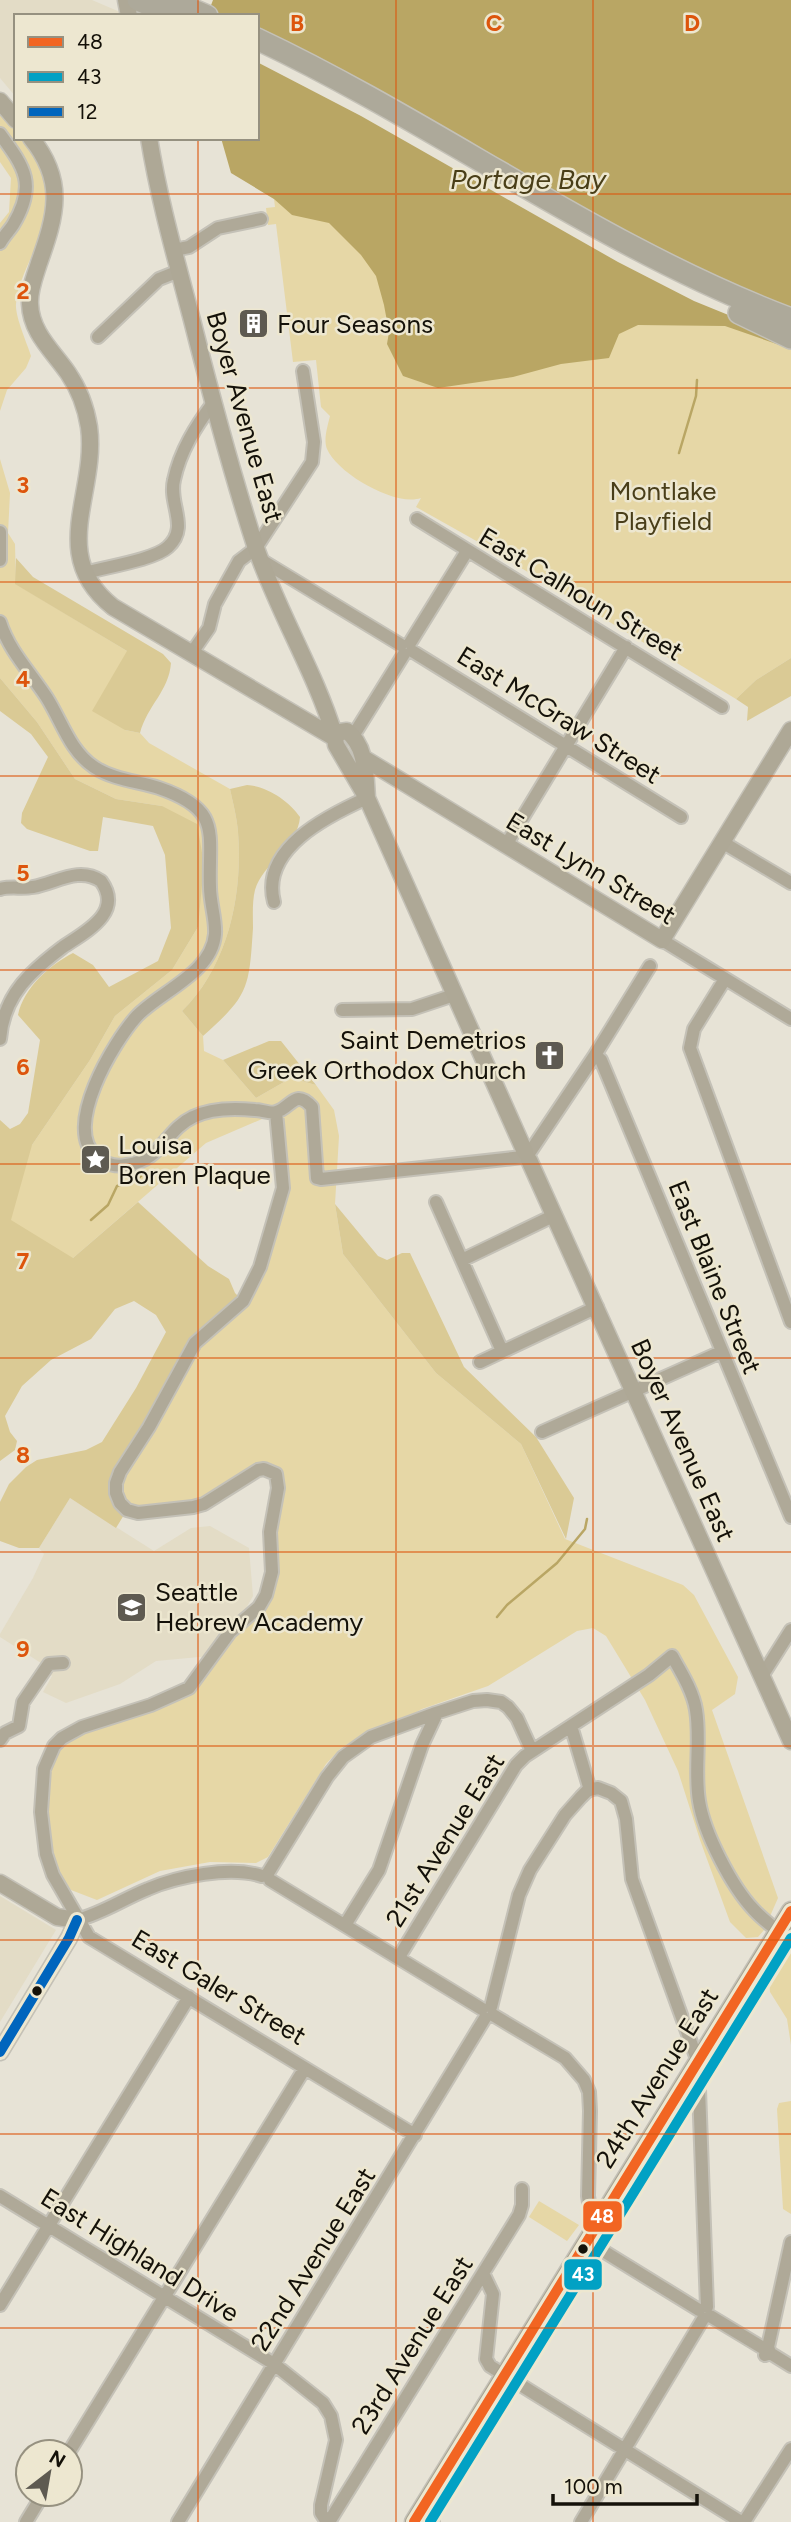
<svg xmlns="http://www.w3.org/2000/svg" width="791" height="2522" font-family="Figtree,sans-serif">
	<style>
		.built { fill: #e3dcc6 }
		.green { fill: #e6d7a6 }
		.forest { fill: #daca95 }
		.water { fill: #b9a664 }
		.pier { fill: #e7e3d6 }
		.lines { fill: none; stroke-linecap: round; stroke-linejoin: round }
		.stream { stroke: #b9a664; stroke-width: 2.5 }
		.street-casing { stroke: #c4c1b7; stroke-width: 16 }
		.secondary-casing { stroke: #c4c1b7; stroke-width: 19 }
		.primary-casing { stroke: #c4c1b7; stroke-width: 21 }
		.highway-casing { stroke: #c4c1b7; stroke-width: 24 }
		.street { stroke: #afa998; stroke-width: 12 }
		.secondary { stroke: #aea896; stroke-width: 16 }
		.primary { stroke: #a7a290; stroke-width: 18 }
		.highway { stroke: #ada99a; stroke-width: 21 }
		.bus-1-casing { stroke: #ede7d0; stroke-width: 16 }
		.bus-2-casing { stroke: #ede7d0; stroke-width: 16 }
		.bus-3-casing { stroke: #ede7d0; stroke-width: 16 }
		.bus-1 { stroke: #f26522; stroke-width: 10 }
		.bus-2 { stroke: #01a1c4; stroke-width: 10 }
		.bus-3 { stroke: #0065bd; stroke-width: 10 }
		.grid { fill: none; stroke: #dd550c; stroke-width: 2; stroke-opacity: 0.55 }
		.bus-dot { fill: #141109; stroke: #ede7d0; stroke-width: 2.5 }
		.labels { text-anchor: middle; stroke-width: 5; stroke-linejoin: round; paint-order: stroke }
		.poi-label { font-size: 26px; fill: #141109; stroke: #ede7d0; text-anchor: start }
		.street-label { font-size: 26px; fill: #141109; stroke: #ede7d0 }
		.park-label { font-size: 26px; fill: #493e19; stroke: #ede7d0 }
		.water-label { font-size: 28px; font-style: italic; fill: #493e18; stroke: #ede7d0 }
		.grid-label { font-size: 23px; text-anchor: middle; font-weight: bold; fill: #dd550c; stroke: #ede7d0; stroke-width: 5; stroke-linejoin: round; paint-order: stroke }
		.line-badge { stroke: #ede7d0; stroke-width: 2.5 }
		.badge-label { font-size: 19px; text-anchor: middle; font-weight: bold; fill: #fff }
	</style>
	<rect width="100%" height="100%" fill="#e7e3d6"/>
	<path class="built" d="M 0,0 L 92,0 L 120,12 L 120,16 L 16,16 L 16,97 L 0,78 Z
		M 70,1498 L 154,1551 L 191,1528 L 210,1526 L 249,1548 L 253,1596 L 241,1617 L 219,1633 L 210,1656 L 156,1661 L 120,1684 L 66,1703 L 43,1692 L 52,1676 L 46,1672 L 41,1663 L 0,1637 L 0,1634 L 33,1578 L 44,1554 L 39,1548 Z
		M 0,1896 L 56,1930 L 0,2022 Z"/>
	<path class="green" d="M 0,108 L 16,128 L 16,138 L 24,138 C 32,150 42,162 47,175 C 64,215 19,264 16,304 C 15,317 27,343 31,356 L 26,368 L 7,390 L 0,411 L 0,223 L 9,212 L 11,178 L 0,162 Z
		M 242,179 L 791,339 L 791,658 L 756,680 L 736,699 L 480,543 L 416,507 L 421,498 C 395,507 337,473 327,449 C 323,439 328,425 330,416 L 321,407 L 316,360 L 293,362 L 276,224 L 268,225 L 266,208 L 275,207 L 274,199 Z
		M 0,459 L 10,493 L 8,533 L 15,544 L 16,584 L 127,651 L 125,730 L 140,733 L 149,743 L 230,789 C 233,803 237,818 238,832 C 243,895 228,966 182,1011 L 203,1036 L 204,1051 L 223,1060 L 256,1098 L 291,1078 L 316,1085 L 334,1110 L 339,1136 L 335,1204 L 343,1254 L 436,1373 L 521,1444 L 565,1539 L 683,1585 L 694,1595 L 738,1677 L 735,1694 L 712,1710 L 778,1898 L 764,1930 L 758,1937 L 746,1938 L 730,1922 L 700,1840 L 678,1771 L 645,1700 L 606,1636 L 593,1628 L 577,1631 L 488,1686 L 422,1709 L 390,1726 L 363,1734 L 340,1749 L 326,1764 L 268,1857 L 256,1863 L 210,1862 L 160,1871 L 97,1900 L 71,1890 L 46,1854 L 44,1769 L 62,1738 L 181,1693 L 266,1595 L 275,1499 L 270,1471 L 213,1499 L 127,1510 L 116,1483 L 183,1363 L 236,1309 L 279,1206 L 276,1113 L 206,1143 L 73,1258 L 0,1377 L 0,1140 L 32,1145 L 90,1060 L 115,1016 L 172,970 L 198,927 L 162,806 L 116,799 L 75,779 L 37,722 L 0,678 Z
		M 787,1948 L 791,1950 L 791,2045 L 787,2019 L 770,1992 L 769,1982 Z
		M 791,2101 L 791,2214 L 783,2209 L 777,2109 L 779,2103 Z
		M 539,2201 L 579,2225 L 567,2241 L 529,2217 Z"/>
	<path class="forest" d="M 16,558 L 33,577 L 163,654 L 171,663 C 169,691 147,706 140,733 L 125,730 L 92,711 L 127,651 L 15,584 Z
		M 791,658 L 791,696 L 747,721 L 748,707 L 736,699 L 756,680 Z
		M 0,678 L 37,722 L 75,779 L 116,799 L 162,806 L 197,824 L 204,864 L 198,927 L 172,970 L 115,1016 L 90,1060 L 32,1145 L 11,1220 L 73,1258 L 138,1202 L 208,1266 L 229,1279 L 235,1293 L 243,1301 L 205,1332 L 116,1483 L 127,1510 L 116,1528 L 70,1498 L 39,1548 L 19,1548 L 0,1541 L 0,1502 L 9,1484 L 26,1467 L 37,1460 L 86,1450 L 102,1442 L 136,1388 L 166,1332 L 156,1315 L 134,1301 L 115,1309 L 91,1339 L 51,1360 L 22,1386 L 5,1416 L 10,1432 L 17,1441 L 15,1450 L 0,1461 L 0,1120 L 10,1129 L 20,1124 L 28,1113 L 40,1040 L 18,1015 C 24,987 50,965 73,953 L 93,965 L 109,987 L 158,961 L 171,928 L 165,855 L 153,826 L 103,817 L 98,851 L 90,851 L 27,829 L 21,823 L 22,813 L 48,757 L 31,734 L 0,711 Z
		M 247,785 C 267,786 289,801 300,817 C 298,846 263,863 255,890 C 252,902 253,917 253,928 C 249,989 249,995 203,1036 L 182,1011 C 228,966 243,895 238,832 C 237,818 233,803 230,789 Z
		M 269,1041 L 281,1041 L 316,1085 L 291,1078 L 256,1098 L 223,1060 Z
		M 335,1204 L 378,1256 L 387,1260 L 402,1253 L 410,1253 L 464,1367 L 536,1437 L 574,1498 L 566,1539 L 521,1444 L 436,1373 L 343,1254 Z"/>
	<path class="water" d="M 213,0 L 791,0 L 791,349 L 725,326 L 638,325 L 619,334 L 609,358 L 561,364 L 513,377 L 438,388 L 403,376 L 387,344 L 389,332 L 384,305 L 376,276 L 361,255 L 329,223 L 292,215 L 274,199 L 231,173 L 221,138 L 257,138 L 257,16 L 207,16 Z"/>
	<path class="pier" d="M 257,31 L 673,262 L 765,330 L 694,301 L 618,262 L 361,116 L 257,62 Z"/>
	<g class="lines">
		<path class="stream" d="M 679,453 L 696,396 L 697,380
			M 91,1220 L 108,1205 L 117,1186 L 135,1181 L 141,1176
			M 497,1617 L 507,1605 L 557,1563 L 585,1529 L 587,1519"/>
		<defs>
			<path id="street" d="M 0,134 C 25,168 37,185 13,225 C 9,231 4,236 0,243
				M 174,250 L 189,247 L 218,228 L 261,219
				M 98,337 L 159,279 L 179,271
				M 417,519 L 722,707
				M 0,532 L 0,560
				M 261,560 L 401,645
				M 85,573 C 105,567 154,560 168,547 C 190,527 168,504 174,480 C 180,451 196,426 213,403
				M 0,622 C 9,651 31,673 47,698 C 62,722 70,751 94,767 C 114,780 137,781 159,788 C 223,810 208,833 210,887 C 210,903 216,919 215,934 C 212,973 161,991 137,1016 C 114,1041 61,1129 97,1157 C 105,1164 116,1167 126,1165 C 162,1161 165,1130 193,1117 C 211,1108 235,1108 255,1110 C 261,1110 271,1114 276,1112 C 291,1108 295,1088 312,1107 L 317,1178 L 321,1179 L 523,1157
				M 410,643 L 467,551
				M 412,651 L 681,817
				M 191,654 L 209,628 L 215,604 L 239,561 L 256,548 L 312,462 L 314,442 L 303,371
				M 353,736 L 404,654
				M 722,842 L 791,883
				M 506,845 L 626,647
				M 0,889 C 10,886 22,889 33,887 C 56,883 79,866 101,881 C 124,913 85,932 63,947 C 51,956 40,965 30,975 C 12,993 2,1014 0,1039
				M 274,902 C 260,849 327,816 367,798
				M 662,940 L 791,1019
				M 725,979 L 694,1029 L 690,1048 L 791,1322
				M 342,1010 L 412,1009 L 454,995
				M 595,1055 L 601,1060 L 791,1517
				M 276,1112 L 283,1188 L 260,1267 L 243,1301 L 195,1343 L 149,1427 L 120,1472 L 116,1483 L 116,1493 L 120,1503 L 127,1510 L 138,1513 L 193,1507 L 204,1504 L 258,1470 L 264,1469 L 276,1474 L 278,1488 L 270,1532 L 272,1572 L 266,1595 L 259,1607 L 230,1632 L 189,1688 L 151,1705 L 82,1727 L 62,1738 L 54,1746 L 44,1769 L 41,1812 L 46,1854 L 53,1875 L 89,1937 L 415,2135
				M 530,1152 L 595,1055 L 650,966
				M 436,1202 L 502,1351
				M 462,1260 L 555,1215
				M 480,1362 L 597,1307
				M 542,1432 L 721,1352
				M 762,1676 L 791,1630
				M 571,1726 L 590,1790
				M 0,1740 L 5,1733 L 19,1726 L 23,1702 L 49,1664 L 63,1663
				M 268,1873 L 327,1777 L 343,1757 L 371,1737 L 436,1713 L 473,1701 L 487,1700 L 501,1702 L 508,1707 L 517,1718 L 532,1751
				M 270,1880 L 482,2009
				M 77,1920 C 103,1913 123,1899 148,1889 C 178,1876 230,1866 262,1876
				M 345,1925 L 379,1870 L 422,1745 L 437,1713
				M 399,1957 L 516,1765 L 525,1756 L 649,1675 L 672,1656 C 681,1672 693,1691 696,1710 C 701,1740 694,1771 699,1801 C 704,1833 732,1887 754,1910 C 765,1922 778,1931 791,1941
				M 491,2007 L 519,1895 L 530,1870 L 565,1815 L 581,1797 L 588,1790 L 598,1788 L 611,1793 L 621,1801 L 626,1819 L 632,1879 L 698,2062 L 707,2307
				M 493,2015 L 565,2058 L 584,2080 L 589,2092 L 590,2111 L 588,2196 L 590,2209 L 599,2221
				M 0,2196 L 274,2364 L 323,2403 L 331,2416 L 336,2440 L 321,2505 L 321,2513 L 327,2522
				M 587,2241 L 699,2310
				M 483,2273 L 493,2294 L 486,2359 L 490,2366 L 738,2520
				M 0,2305 L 189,1997
				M 710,2316 L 763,2348
				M 770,2353 L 768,2347 L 791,2242
				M 765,2355 L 770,2353 L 791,2366
				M 69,2452 L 305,2068
				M 419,2514 L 433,2522
				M 746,2519 L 791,2449
				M 26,2522 L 43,2494
				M 178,2522 L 485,2018
				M 329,2522 L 519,2215 L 522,2205 L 522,2189
				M 581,2522 L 703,2319"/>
			<path id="secondary" d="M 126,0 L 129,16
				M 0,101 L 16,120
				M 31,138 C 66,181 56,215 39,263 C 35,276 29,290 30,304 C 31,333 53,351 68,373 C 79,389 86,408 89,427 C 98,493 47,555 113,607 L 335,738
				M 149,138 C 159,200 176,259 192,320 C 211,395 231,471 255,545 C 277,611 315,671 335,737
				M 365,759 L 662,940 L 791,730
				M 367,798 C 365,774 367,747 347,731 L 340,732 L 335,738 L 336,745 L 367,798 L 525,1152
				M 529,1160 L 791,1741
				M 0,1883 L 57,1917 L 77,1920 L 69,1938 L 0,2052"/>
			<path id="primary" d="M 414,2522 L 791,1911"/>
			<path id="highway" d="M 138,0 L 176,16
				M 170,0 L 207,16
				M 257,39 C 439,125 602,248 791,319
				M 739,313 L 791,338"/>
		</defs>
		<use href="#street" class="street-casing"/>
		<use href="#secondary" class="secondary-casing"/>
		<use href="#primary" class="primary-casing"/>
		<use href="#highway" class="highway-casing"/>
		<use href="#street" class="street"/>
		<use href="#secondary" class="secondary"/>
		<use href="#primary" class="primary"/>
		<use href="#highway" class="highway"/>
		<defs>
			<path id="bus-1" d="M 414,2522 L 791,1911"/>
			<path id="bus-2" d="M 430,2522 L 791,1938"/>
			<path id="bus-3" d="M 0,2052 L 69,1938 L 77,1920"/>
		</defs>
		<use href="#bus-1" class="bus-1-casing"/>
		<use href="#bus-2" class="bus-2-casing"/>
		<use href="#bus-3" class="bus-3-casing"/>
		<use href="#bus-1" class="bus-1"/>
		<use href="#bus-2" class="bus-2"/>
		<use href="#bus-3" class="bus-3"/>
	</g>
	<path class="grid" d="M 198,0 L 198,16M 396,0 L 396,2522M 593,0 L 593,2522M 198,138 L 198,2522M 0,194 L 791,194M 0,388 L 791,388M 0,582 L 791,582M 0,776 L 791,776M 0,970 L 791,970M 0,1164 L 791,1164M 0,1358 L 791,1358M 0,1552 L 791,1552M 0,1746 L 791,1746M 0,1940 L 791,1940M 0,2134 L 791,2134M 0,2328 L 791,2328"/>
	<defs>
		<symbol id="building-square" viewBox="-11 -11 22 22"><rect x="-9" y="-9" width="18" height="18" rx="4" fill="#5e5a51" stroke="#ede7d0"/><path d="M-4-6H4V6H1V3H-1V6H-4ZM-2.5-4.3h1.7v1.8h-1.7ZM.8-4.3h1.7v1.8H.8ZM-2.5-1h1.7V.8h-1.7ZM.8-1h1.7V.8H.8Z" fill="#fff"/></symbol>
		<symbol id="church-square" viewBox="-11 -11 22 22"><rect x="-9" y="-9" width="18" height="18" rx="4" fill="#5e5a51" stroke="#ede7d0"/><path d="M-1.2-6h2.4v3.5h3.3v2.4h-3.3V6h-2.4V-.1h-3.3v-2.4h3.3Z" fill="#fff"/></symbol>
		<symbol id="sight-square" viewBox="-11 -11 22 22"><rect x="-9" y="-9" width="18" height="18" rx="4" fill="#5e5a51" stroke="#ede7d0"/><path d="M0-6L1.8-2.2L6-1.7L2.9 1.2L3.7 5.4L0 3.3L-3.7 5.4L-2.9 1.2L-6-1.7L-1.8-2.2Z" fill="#fff"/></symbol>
		<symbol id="school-square" viewBox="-11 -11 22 22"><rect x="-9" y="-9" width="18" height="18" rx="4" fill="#5e5a51" stroke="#ede7d0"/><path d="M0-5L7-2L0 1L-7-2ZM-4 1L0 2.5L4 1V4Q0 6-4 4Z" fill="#fff"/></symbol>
	</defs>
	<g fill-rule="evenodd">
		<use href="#building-square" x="236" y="306" width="35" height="35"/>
		<use href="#church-square" x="532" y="1038" width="35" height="35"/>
		<use href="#sight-square" x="78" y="1142" width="35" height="35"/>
		<use href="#school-square" x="114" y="1590" width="35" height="35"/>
	</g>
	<g class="bus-dot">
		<circle cx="37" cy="1991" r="6"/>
		<circle cx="583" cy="2249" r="6"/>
	</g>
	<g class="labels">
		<g class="poi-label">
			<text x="277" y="333">Four Seasons</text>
			<text x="526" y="1049" text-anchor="end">Saint Demetrios<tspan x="526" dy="30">Greek Orthodox Church</tspan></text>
			<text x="118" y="1154">Louisa<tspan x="118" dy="30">Boren Plaque</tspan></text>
			<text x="155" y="1601">Seattle<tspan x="155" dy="30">Hebrew Academy</tspan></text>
		</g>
		<g class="street-label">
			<text transform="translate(245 417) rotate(74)" y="9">Boyer Avenue East</text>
			<text transform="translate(581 594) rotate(31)" y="9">East Calhoun Street</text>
			<text transform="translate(559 715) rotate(32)" y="9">East McGraw Street</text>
			<text transform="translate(591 868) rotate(31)" y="9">East Lynn Street</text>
			<text transform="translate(715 1277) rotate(68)" y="9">East Blaine Street</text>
			<text transform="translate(683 1440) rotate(66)" y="9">Boyer Avenue East</text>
			<text transform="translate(445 1840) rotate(-58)" y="9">21st Avenue East</text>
			<text transform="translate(219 1987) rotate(31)" y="9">East Galer Street</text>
			<text transform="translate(657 2078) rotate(-58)" y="9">24th Avenue East</text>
			<text transform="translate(140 2255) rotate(32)" y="9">East Highland Drive</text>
			<text transform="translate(313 2259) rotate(-58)" y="9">22nd Avenue East</text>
			<text transform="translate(412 2345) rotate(-58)" y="9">23rd Avenue East</text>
		</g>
		<g class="park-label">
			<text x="663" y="500">Montlake<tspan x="663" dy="30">Playfield</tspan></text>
		</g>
		<g class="water-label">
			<text x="528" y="189">Portage Bay</text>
		</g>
	</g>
	<g class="grid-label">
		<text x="297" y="31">B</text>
		<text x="494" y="31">C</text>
		<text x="692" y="31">D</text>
		<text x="23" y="299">2</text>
		<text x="23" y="493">3</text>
		<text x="23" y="687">4</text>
		<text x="23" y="881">5</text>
		<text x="23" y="1075">6</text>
		<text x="23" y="1269">7</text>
		<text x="23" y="1463">8</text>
		<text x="23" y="1657">9</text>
	</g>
	<g class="line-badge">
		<rect x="582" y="2200" width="41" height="33" rx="7" fill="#f26522"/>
		<rect x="563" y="2258" width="40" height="33" rx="7" fill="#01a1c4"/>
	</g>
	<g class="badge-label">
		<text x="602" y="2223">48</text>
		<text x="583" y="2281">43</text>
	</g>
	<rect x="14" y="14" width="245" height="126" fill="#ede7d0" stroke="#969180" stroke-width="2"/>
	<rect x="28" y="37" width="35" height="10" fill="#f26522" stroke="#969180" stroke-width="2"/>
	<text x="77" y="49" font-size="21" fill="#141109">48</text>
	<rect x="28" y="72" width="35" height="10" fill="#01a1c4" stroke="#969180" stroke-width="2"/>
	<text x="77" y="84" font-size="21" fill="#141109">43</text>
	<rect x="28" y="107" width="35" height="10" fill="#0065bd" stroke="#969180" stroke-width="2"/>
	<text x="77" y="119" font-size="21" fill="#141109">12</text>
	<g transform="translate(49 2473) rotate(31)"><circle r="33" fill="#ede7d0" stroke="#969180" stroke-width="2"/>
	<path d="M0-5L12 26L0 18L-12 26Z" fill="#5e5a51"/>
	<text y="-10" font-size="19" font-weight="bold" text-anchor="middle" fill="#141109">N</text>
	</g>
	<path d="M553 2494v10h144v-10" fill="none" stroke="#141109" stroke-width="3.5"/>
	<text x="564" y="2494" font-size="21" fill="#141109" stroke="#ede7d0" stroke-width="5" paint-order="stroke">100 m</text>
</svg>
